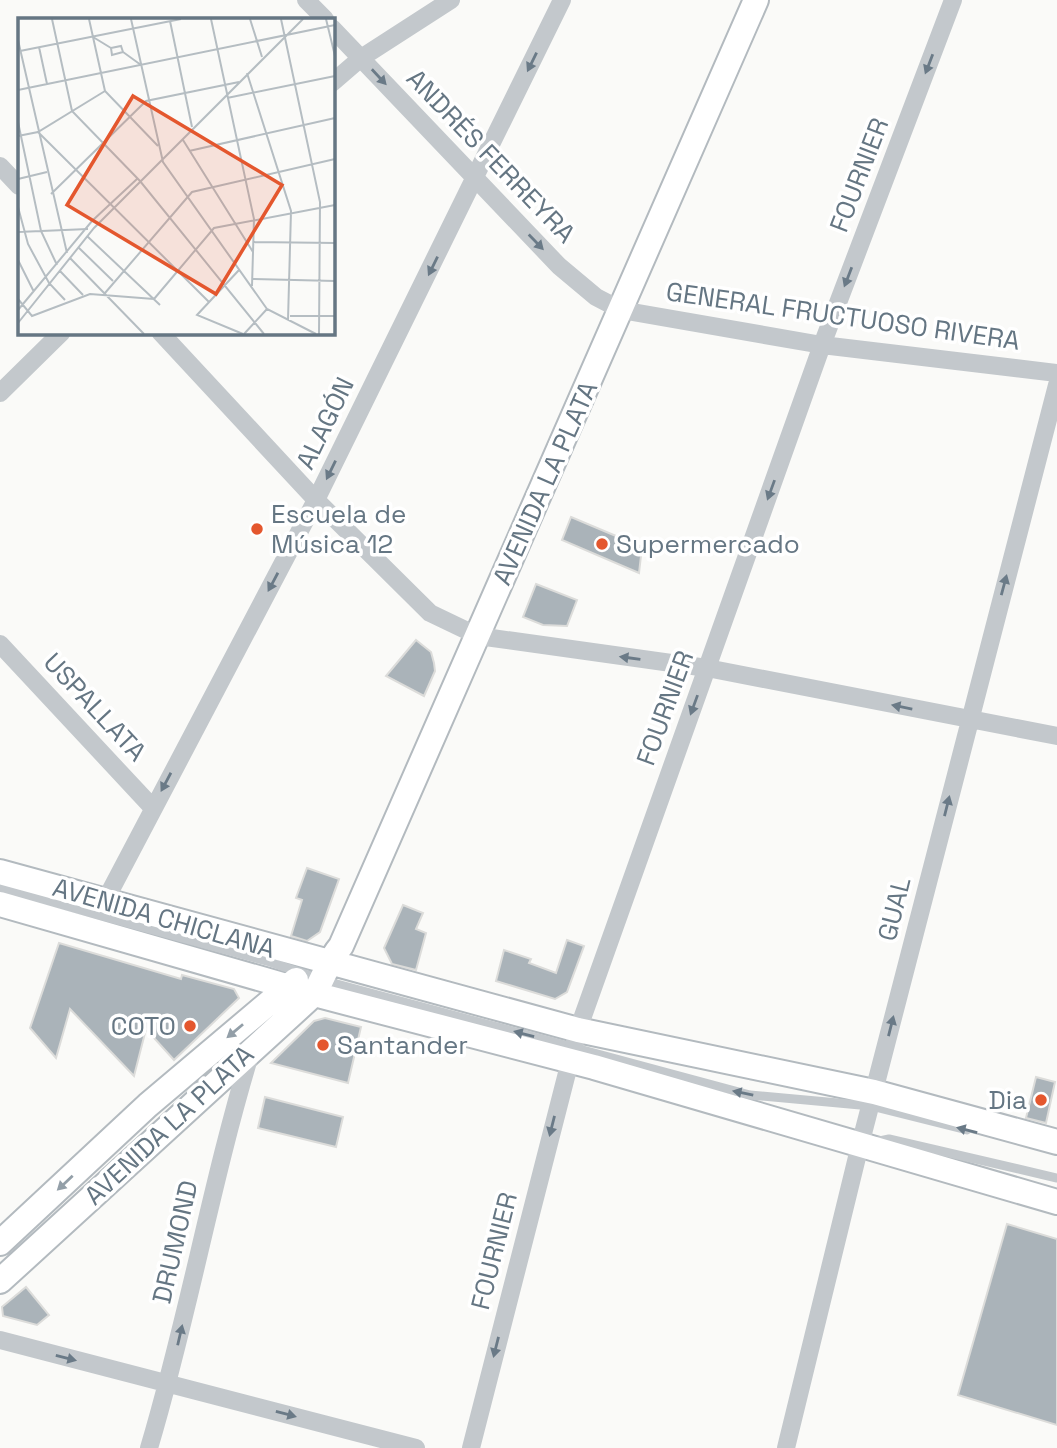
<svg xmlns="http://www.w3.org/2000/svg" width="1057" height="1448" font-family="'Space Grotesk',sans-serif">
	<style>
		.building { fill: #aab3b9; stroke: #dcdcda; stroke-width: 2 }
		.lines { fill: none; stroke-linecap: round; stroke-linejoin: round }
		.secondary-casing { stroke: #b3babf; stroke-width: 28 }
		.service { stroke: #c3c8cc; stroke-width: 9 }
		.minor { stroke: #c3c8cc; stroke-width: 18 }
		.secondary { stroke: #fff; stroke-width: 24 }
		.oneway { fill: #6a7a87 }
		.oneway2 { fill: #939fa8 }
		.poi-dot { fill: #e4572e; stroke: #fff; stroke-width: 2.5 }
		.labels { text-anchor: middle; stroke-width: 7; stroke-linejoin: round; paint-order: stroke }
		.street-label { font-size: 26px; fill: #657683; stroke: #fff }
		.poi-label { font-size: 26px; fill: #657683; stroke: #fff; text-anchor: start }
		.inset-road { fill: none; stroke: #b5bdc2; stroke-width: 2 }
		.view { fill: #e4572e; fill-opacity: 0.15; stroke: #e4572e; stroke-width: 3.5 }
		.inset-edge { fill: none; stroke: #657683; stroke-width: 3.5 }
	</style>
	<rect width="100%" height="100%" fill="#fafaf8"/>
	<path class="building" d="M 571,517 L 642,547 L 639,573 L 562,540 Z
		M 536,584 L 577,600 L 567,626 L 543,625 L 523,617 Z
		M 416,640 L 431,652 L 434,663 L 435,671 L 424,696 L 386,676 Z
		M 307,868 L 339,879 L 320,932 L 307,941 L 291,936 L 302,900 L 296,898 Z
		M 403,905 L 423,913 L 416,929 L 426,933 L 416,970 L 392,964 L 384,948 Z
		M 567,940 L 584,946 L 567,992 L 555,999 L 496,981 L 504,950 L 531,959 L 529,963 L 556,973 Z
		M 59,943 L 181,979 L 182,975 L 234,989 L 239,998 L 174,1060 L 146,1029 L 134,1076 L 70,1009 L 56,1058 L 30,1028 Z
		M 325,1018 L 361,1027 L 348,1083 L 271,1063 L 314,1021 Z
		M 1036,1077 L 1055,1082 L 1046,1123 L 1026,1118 Z
		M 265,1097 L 343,1117 L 336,1147 L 258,1128 Z
		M 1007,1224 L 1057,1239 L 1057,1425 L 958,1395 Z
		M 26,1287 L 49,1315 L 37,1325 L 3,1316 L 2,1307 Z"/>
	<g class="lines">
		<defs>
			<path id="secondary" d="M 0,872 L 578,1030 L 874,1092 L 1057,1142
				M 0,904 L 314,994 L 594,1067 L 1057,1202
				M 0,1243 L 148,1105 L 296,980
				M 0,1281 L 314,994 C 324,977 328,961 341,946 L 756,0"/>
		</defs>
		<use href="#secondary" class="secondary-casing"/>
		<path class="service" d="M 0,888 L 270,962 L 322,980 L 750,1095 L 871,1106 L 967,1130
			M 875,1142 L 889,1139 L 1057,1178"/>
		<path class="minor" d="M 306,0 L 325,19
			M 332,28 L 559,266 L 596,297 L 621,310 L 822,345 L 1057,373
			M 332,83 L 361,58 L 451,0
			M 0,166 L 19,186
			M 160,332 L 316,500 L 430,613 L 478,636 L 707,668 L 1057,736
			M 0,393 L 62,332
			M 0,644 L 152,807
			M 105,901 L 316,500 L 562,0
			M 0,1340 L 416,1448
			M 149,1448 C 188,1318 211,1184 250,1055
			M 471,1448 L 578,1030 L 822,345 L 953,0
			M 786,1448 L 860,1145 L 1057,385"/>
		<use href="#secondary" class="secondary"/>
	</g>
	<defs><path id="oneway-solid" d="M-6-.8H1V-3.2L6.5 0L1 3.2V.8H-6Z" transform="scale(1.75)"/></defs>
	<g class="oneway">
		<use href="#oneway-solid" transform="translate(532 62) rotate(116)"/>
		<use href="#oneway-solid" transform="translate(929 64) rotate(111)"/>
		<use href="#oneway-solid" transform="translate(379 77) rotate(47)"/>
		<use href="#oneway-solid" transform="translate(536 242) rotate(46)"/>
		<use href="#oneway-solid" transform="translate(433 266) rotate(116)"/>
		<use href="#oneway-solid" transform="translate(848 277) rotate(111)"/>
		<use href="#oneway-solid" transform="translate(331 470) rotate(116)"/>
		<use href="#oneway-solid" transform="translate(771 490) rotate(110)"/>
		<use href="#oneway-solid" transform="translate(273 582) rotate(118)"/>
		<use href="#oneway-solid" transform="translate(1004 585) rotate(-75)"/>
		<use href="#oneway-solid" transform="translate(630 658) rotate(-172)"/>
		<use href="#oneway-solid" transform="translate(694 705) rotate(110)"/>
		<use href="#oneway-solid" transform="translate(902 707) rotate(-169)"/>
		<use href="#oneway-solid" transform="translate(166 782) rotate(118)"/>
		<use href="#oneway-solid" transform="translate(947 806) rotate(-76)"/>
		<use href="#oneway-solid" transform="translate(891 1026) rotate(-76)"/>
		<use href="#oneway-solid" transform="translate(524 1034) rotate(-165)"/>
		<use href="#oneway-solid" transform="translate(743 1093) rotate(-168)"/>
		<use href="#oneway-solid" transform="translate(552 1126) rotate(104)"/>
		<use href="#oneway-solid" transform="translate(967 1130) rotate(-166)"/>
		<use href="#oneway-solid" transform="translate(180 1335) rotate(-77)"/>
		<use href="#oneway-solid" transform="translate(496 1347) rotate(104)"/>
		<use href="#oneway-solid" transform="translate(66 1358) rotate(14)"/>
		<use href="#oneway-solid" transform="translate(286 1414) rotate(15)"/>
	</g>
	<g class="oneway2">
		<use href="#oneway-solid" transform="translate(235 1031) rotate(140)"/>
		<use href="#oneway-solid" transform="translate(65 1183) rotate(137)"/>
	</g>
	<g class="poi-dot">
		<circle cx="257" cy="529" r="7"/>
		<circle cx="602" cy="544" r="7"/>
		<circle cx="190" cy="1026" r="7"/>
		<circle cx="323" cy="1045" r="7"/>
		<circle cx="1041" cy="1100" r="7"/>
	</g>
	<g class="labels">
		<g class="street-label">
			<text transform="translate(491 156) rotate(46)" y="9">ANDRÉS FERREYRA</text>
			<text transform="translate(859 175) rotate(-69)" y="9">FOURNIER</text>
			<text transform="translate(843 316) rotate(8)" y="9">GENERAL FRUCTUOSO RIVERA</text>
			<text transform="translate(325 423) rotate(-64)" y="9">ALAGÓN</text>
			<text transform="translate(545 483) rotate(-66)" y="9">AVENIDA LA PLATA</text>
			<text transform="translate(95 707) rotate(47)" y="9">USPALLATA</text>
			<text transform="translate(665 708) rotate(-70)" y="9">FOURNIER</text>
			<text transform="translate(894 909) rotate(-76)" y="9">GUAL</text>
			<text transform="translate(164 918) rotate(16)" y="9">AVENIDA CHICLANA</text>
			<text transform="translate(169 1125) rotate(-43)" y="9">AVENIDA LA PLATA</text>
			<text transform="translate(175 1242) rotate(-77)" y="9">DRUMOND</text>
			<text transform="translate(494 1251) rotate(-76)" y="9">FOURNIER</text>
		</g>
		<g class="poi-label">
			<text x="271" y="523">Escuela de<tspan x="271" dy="30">Música 12</tspan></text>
			<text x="616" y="553">Supermercado</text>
			<text x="176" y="1035" text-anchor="end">COTO</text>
			<text x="337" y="1054">Santander</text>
			<text x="1027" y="1109" text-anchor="end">Dia</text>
		</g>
	</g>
	<g transform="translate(18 18)">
		<rect width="317" height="317" fill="#fafaf8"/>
		<path class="inset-road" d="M 34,1 L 54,93 L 122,163 L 246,316M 71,1 L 87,73 L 140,128M 113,1 L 145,144 L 249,291 L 298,316M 193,1 L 236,201 L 234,268M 232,1 L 244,39M 263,1 L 302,184 L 301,316M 308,1 L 317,38M 152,3 L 174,109M 75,19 L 93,30 L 94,37 L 105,34M 0,22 L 49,235M 21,29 L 29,66M 93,30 L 103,28 L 105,34 L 123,47M 2,33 L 163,1M 229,55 L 273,193 L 270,302M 0,72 L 317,7M 209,80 L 317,58M 0,104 L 23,213 L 39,247M 20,114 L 191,284M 0,118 L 20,114 L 87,73M 165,122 L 235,234M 171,133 L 317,100M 0,161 L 29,154M 33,176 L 128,83 L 221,64M 0,189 L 10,226 L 31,265 L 47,282M 0,214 L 70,211M 69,218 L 142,287M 236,224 L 317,225M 60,229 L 95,263M 52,240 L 126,316M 0,242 L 16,274M 221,252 L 179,297 L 225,316M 42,253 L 65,277M 234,261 L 317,263M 87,275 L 174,174 L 317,141M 0,281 L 14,298 L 72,276 L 136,281M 136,281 L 196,210 L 317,187M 0,292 L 74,203 L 119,161M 272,298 L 317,298M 0,305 L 76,210 L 285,1M 226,316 L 249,291"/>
		<path class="view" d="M 115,78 L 264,167 L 198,276 L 49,187 Z"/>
		<rect width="317" height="317" class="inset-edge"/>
	</g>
</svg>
